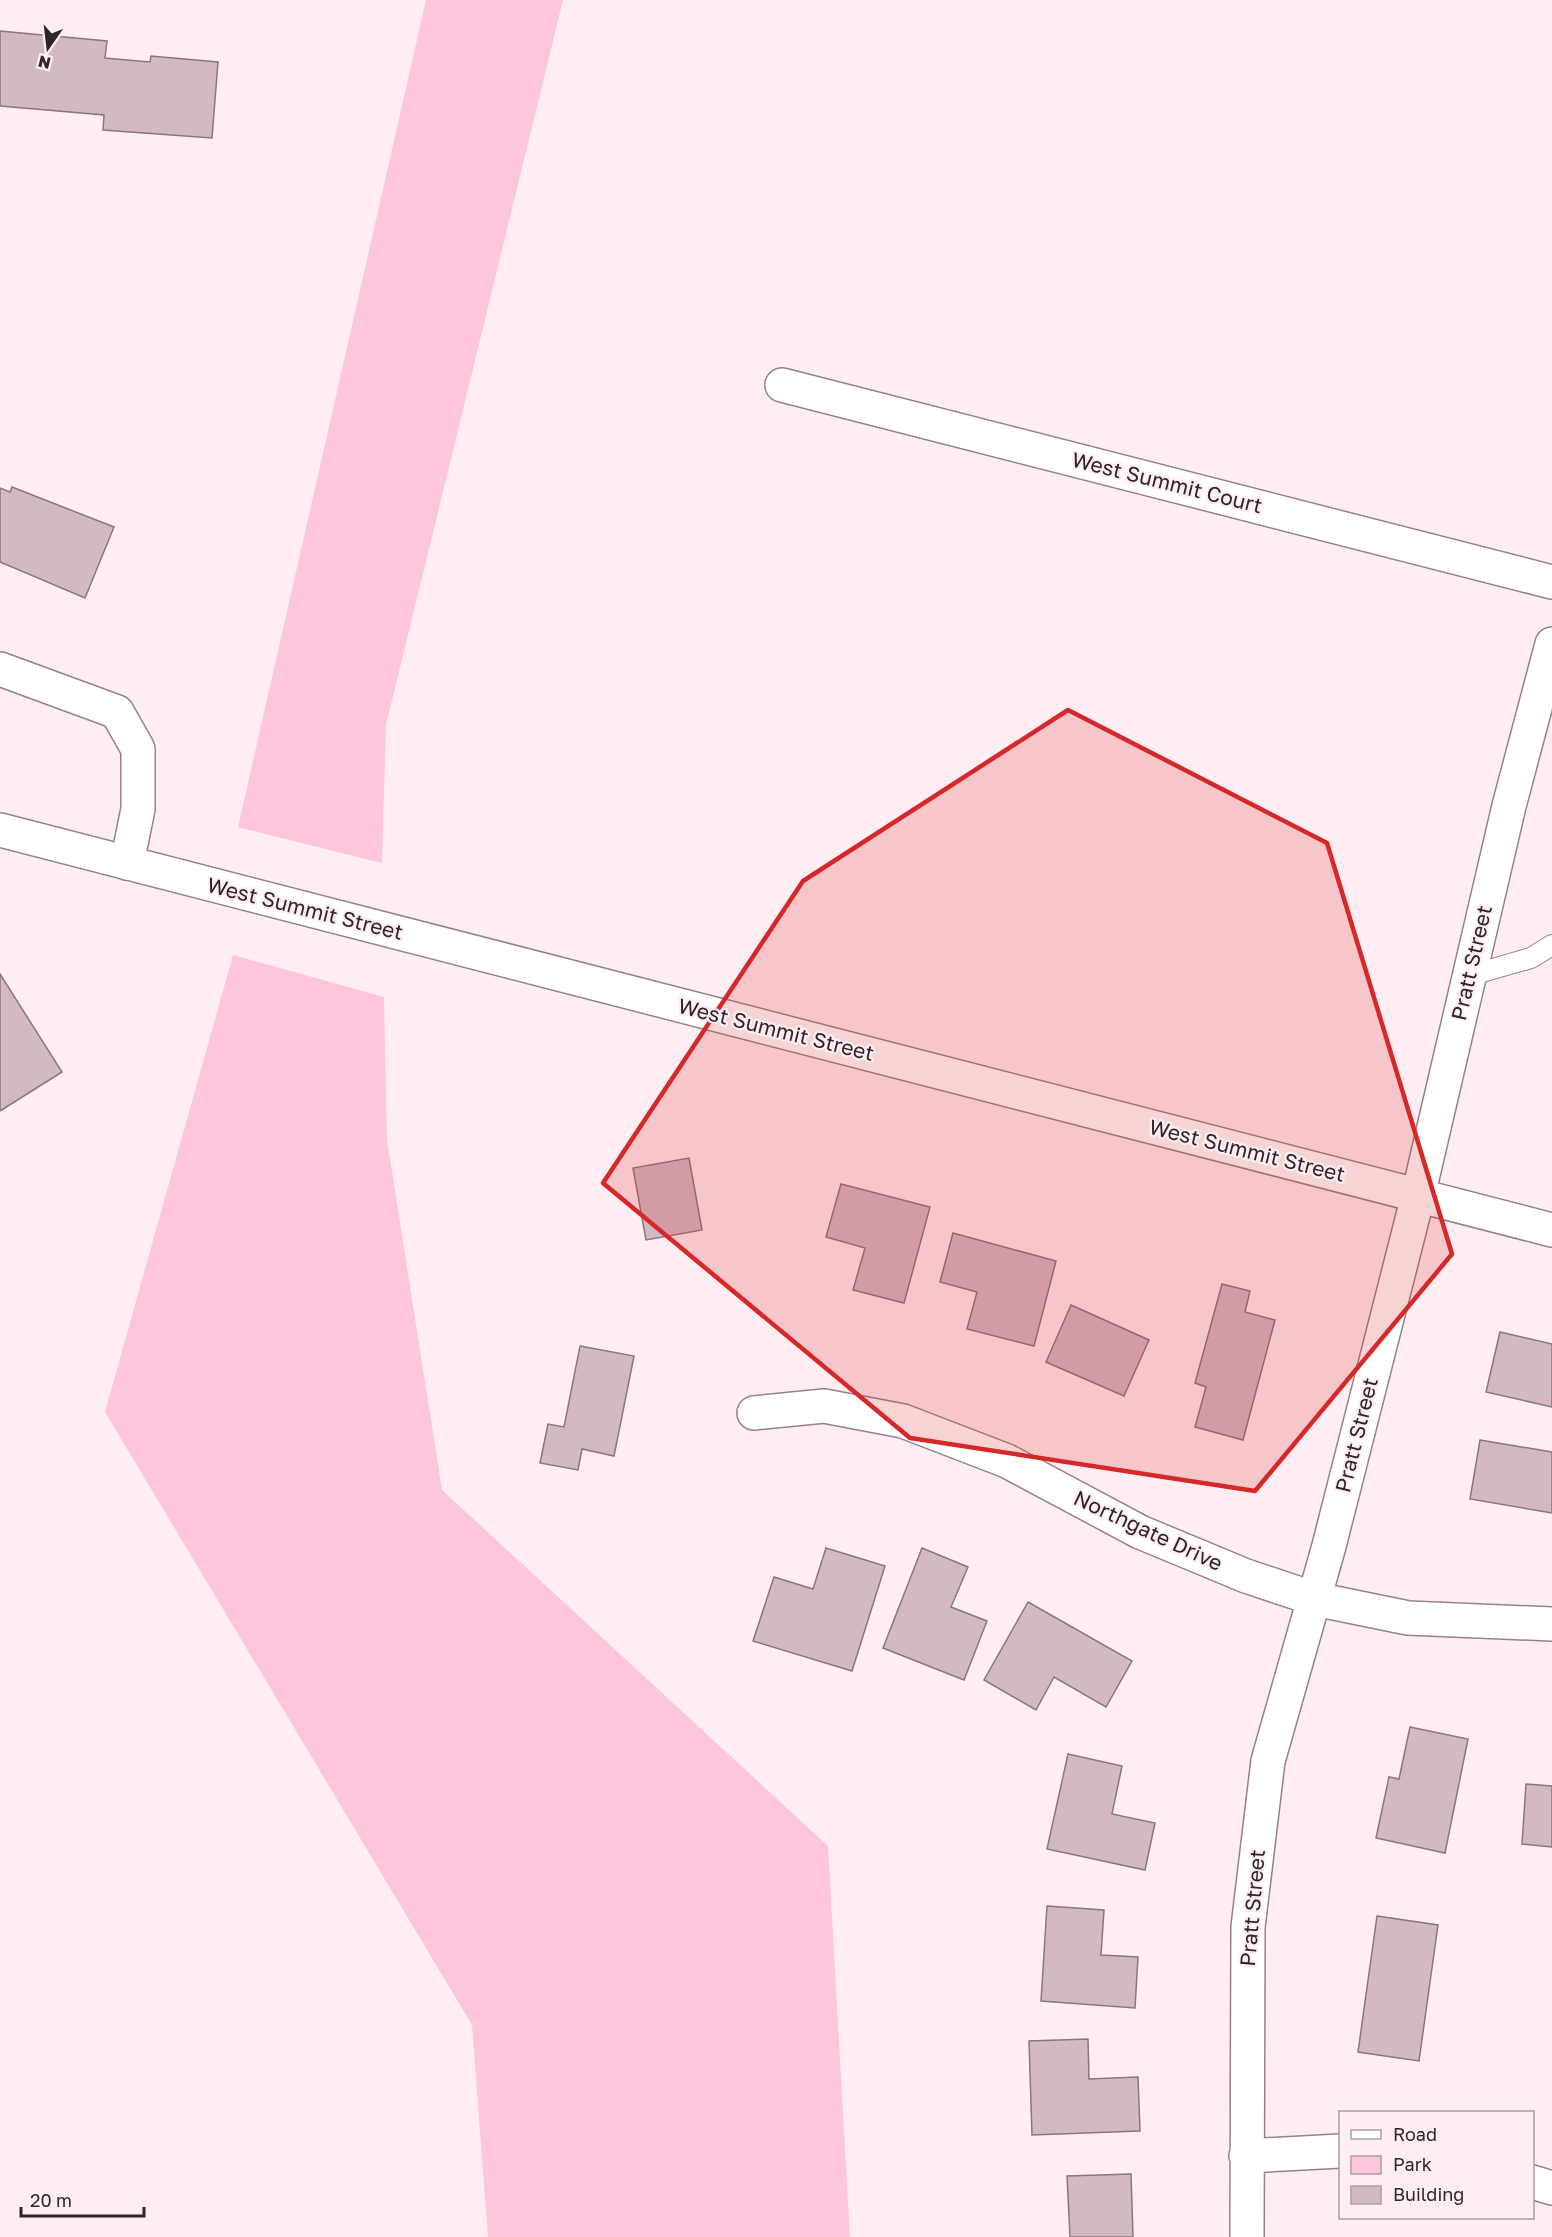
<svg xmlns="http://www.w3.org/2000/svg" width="1552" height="2237" font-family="'Golos Text',sans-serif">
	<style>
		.green { fill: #fdc6dc }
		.building { fill: #d2b9c3; stroke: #8c757e; stroke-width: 1.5 }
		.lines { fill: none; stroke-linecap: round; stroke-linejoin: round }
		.service-casing { stroke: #988189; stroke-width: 22 }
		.minor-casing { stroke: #988189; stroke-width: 36 }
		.tertiary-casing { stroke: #988189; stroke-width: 36 }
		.service { stroke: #fff; stroke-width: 20 }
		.minor { stroke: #fff; stroke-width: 33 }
		.tertiary { stroke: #fff; stroke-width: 33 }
		.marked { fill: #d62828; fill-opacity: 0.2; stroke: #d62828; stroke-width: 4.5; stroke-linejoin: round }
		.labels { text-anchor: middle; stroke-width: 4.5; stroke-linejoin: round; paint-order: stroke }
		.street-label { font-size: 21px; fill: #2e2528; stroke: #feeef4 }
	</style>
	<rect width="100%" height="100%" fill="#feeef4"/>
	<path class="green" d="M 426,0 L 563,0 L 386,725 L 382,863 L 238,827 Z
		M 233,955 L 384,997 L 387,1140 L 442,1490 L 828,1846 L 850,2237 L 488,2237 L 472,2025 L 105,1412 Z"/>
	<path class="building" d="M 0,31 L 107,41 L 105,58 L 150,62 L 151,56 L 218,62 L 212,138 L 103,130 L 104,115 L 0,106 Z
		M 12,487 L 114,527 L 85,598 L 0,562 L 0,488 L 10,492 Z
		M 0,974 L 62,1072 L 0,1111 Z
		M 689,1158 L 702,1230 L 646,1240 L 633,1168 Z
		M 841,1184 L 930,1207 L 904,1303 L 853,1290 L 865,1248 L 826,1237 Z
		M 953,1233 L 1056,1261 L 1034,1346 L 967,1329 L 977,1292 L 940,1282 Z
		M 1222,1284 L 1250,1291 L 1245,1312 L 1275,1320 L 1243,1440 L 1195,1427 L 1206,1387 L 1195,1383 Z
		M 1071,1305 L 1149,1340 L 1124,1396 L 1046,1362 Z
		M 1500,1332 L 1552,1344 L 1552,1407 L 1486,1392 Z
		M 580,1346 L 634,1356 L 614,1456 L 582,1449 L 578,1470 L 540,1463 L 548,1424 L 564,1427 Z
		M 1480,1440 L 1552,1452 L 1552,1513 L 1470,1499 Z
		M 826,1548 L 885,1566 L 852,1671 L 753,1641 L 774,1577 L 813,1589 Z
		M 922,1548 L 968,1567 L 951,1607 L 987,1621 L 964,1680 L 883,1648 Z
		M 1028,1602 L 1132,1661 L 1106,1707 L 1054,1677 L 1036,1710 L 984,1680 Z
		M 1410,1727 L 1468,1739 L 1445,1853 L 1376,1838 L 1389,1777 L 1399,1779 Z
		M 1068,1754 L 1122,1766 L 1112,1814 L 1155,1823 L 1145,1870 L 1047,1849 Z
		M 1526,1784 L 1552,1786 L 1552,1847 L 1522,1844 Z
		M 1047,1906 L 1104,1910 L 1101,1955 L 1138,1957 L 1135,2008 L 1041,2001 Z
		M 1377,1916 L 1438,1925 L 1419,2061 L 1358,2052 Z
		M 1088,2039 L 1089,2079 L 1138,2077 L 1140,2131 L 1032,2135 L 1029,2041 Z
		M 1131,2174 L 1133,2237 L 1070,2237 L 1067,2176 Z"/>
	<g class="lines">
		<defs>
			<path id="service" d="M 1468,976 L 1531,958 L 1552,945"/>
			<path id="minor" d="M 782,385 L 1552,582
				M 0,669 L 117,712 L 138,749 L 138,809 L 127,863
				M 754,1413 L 824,1406 L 903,1421 L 1007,1461 L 1140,1532 L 1246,1576 L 1315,1599 L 1408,1618 L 1552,1624
				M 1246,2156 L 1340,2151
				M 1532,2182 L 1552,2188
				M 1247,2237 L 1248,1927 L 1268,1761 L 1329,1546 L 1418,1196 L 1509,806 L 1552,644"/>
			<path id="tertiary" d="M 0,830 L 1552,1230"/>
		</defs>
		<use href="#service" class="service-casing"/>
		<use href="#minor" class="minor-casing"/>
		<use href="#tertiary" class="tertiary-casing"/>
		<use href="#service" class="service"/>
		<use href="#minor" class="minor"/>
		<use href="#tertiary" class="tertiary"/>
	</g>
	<path class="marked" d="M 1068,710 L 1327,843 L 1452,1254 L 1255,1491 L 910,1438 L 603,1183 L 803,881 Z"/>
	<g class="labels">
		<g class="street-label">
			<text transform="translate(1167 483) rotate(14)" y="7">West Summit Court</text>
			<text transform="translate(305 909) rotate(14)" y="7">West Summit Street</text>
			<text transform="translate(1472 963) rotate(-77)" y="7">Pratt Street</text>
			<text transform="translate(776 1030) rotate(14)" y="7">West Summit Street</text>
			<text transform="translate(1247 1151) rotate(14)" y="7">West Summit Street</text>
			<text transform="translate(1357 1435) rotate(-76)" y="7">Pratt Street</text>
			<text transform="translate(1148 1531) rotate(25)" y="7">Northgate Drive</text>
			<text transform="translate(1253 1908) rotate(-85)" y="7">Pratt Street</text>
		</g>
	</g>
	<rect x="1339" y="2111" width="195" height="108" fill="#feeef4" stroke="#ab9ea2" stroke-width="1.5"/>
	<rect x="1351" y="2130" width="30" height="9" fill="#ffffff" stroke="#ab9ea2" stroke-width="1.5"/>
	<text x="1393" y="2141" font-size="18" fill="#2e2528">Road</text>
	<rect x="1351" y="2156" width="30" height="18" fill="#fdc6dc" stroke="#ab9ea2" stroke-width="1.5"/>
	<text x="1393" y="2171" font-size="18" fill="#2e2528">Park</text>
	<rect x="1351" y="2186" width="30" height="18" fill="#d2b9c3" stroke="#ab9ea2" stroke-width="1.5"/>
	<text x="1393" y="2201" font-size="18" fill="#2e2528">Building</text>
	<g transform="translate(48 48) rotate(194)" stroke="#feeef4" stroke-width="4.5" paint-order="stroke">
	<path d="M0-4.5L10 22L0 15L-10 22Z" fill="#2e2528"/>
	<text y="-9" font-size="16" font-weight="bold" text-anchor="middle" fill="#2e2528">N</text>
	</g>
	<path d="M21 2207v9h123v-9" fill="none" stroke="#2e2528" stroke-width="3"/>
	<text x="30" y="2207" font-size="18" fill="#2e2528" stroke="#feeef4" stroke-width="4.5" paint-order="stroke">20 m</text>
</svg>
